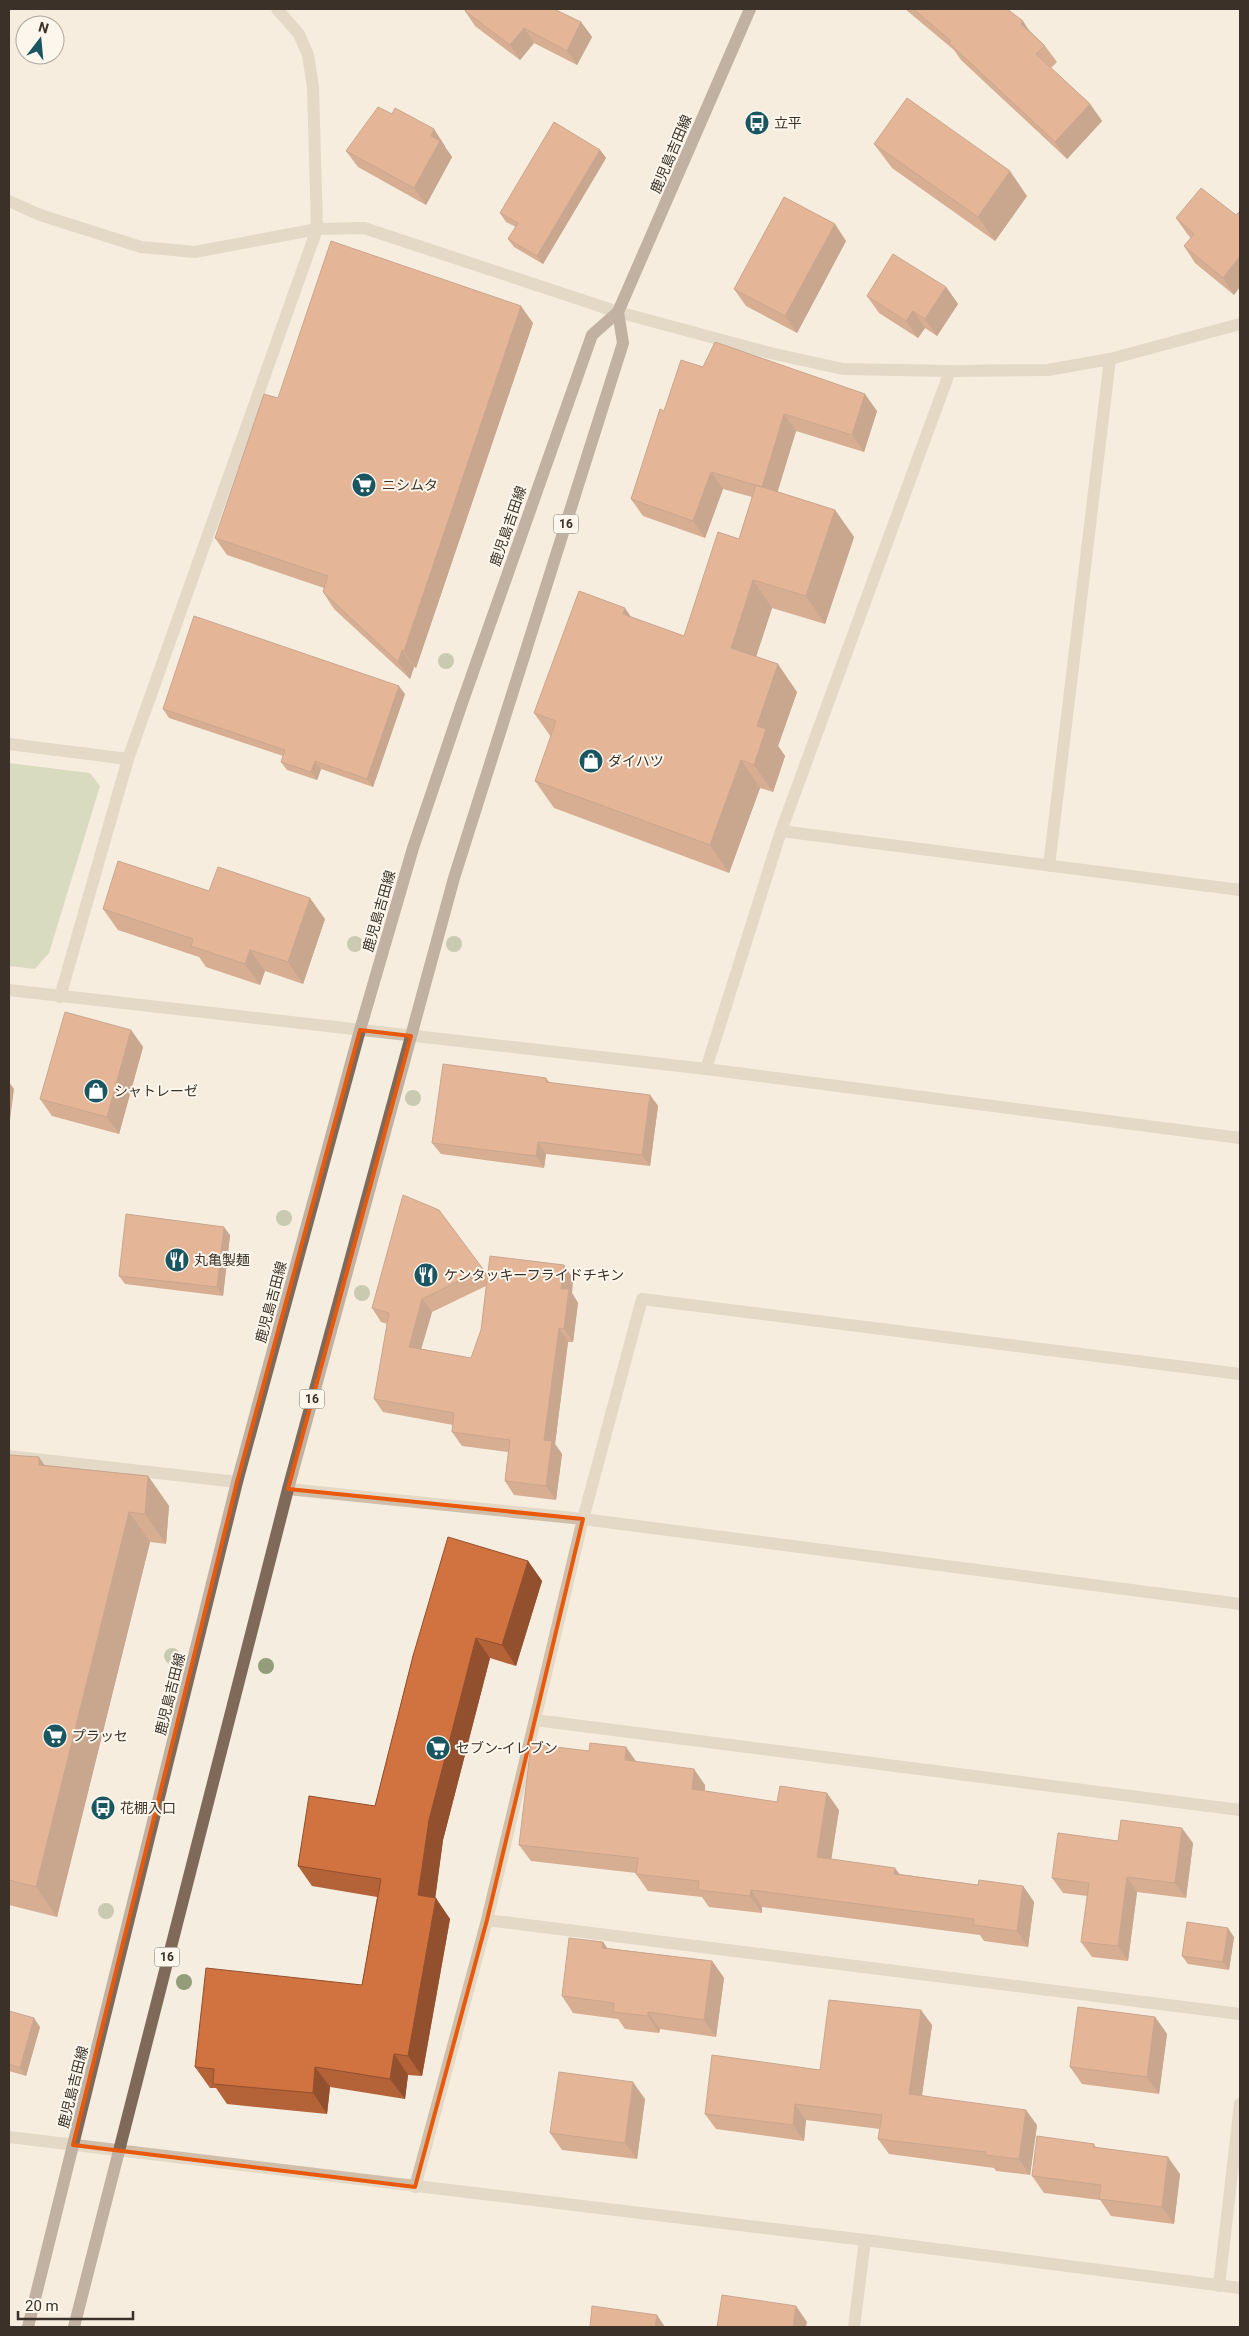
<svg xmlns="http://www.w3.org/2000/svg" width="1249" height="2336" font-family="Roboto,'Noto Sans JP',sans-serif">
	<style>
		.green { fill: #b4c69c }
		.lines { fill: none; stroke-linecap: round; stroke-linejoin: round }
		.minor { stroke: #cfbea9; stroke-width: 12 }
		.tertiary { stroke: #cfbea9; stroke-width: 12 }
		.primary { stroke: #7f6959; stroke-width: 12 }
		.tree { fill: #949d7b }
		.wall { fill: #b46238; fill-rule: evenodd }
		.shaded-wall { fill: #92502e }
		.building { fill: #d17241; stroke: #92502e }
		.marked { fill: none; stroke: #e8590c; stroke-width: 4; stroke-linejoin: round }
		.labels { text-anchor: middle; stroke-width: 4; stroke-linejoin: round; paint-order: stroke }
		.shield { fill: #fcf6ec; stroke: #756c64; stroke-width: 1 }
		.shield-label { font-size: 12px; font-weight: bold; fill: #3b3129 }
		.poi-label { font-size: 14px; fill: #3b3129; stroke: #fcf6ec; text-anchor: start }
		.street-label { font-size: 14px; fill: #3b3129; stroke: #fcf6ec }
	</style>
	<rect width="100%" height="100%" fill="#f5eddf"/>
	<path class="green" d="M 9,763 L 90,773 L 100,786 L 49,953 L 35,969 L 9,966 Z"/>
	<g class="lines">
		<path class="minor" d="M 9,201 L 40,215 L 141,247 L 195,252 L 317,229 L 364,228 L 618,312 L 770,353 L 843,369 L 950,371 L 1048,370 L 1110,359 L 1240,324
			M 9,744 L 128,759
			M 781,831 L 1240,890
			M 1049,866 L 1110,359
			M 9,990 L 706,1069 L 1240,1138
			M 60,997 L 128,759 L 317,229 L 313,87 L 308,55 L 299,34 L 277,9
			M 706,1069 L 781,831 L 950,371
			M 9,1456 L 237,1482
			M 288,1489 L 583,1519 L 1240,1604
			M 535,1720 L 1240,1810
			M 487,1920 L 1240,2014
			M 415,2187 L 487,1920 L 583,1519 L 642,1299 L 1240,1374
			M 1219,2286 L 1240,2104"/>
		<path class="tertiary" d="M 9,2137 L 865,2240 L 1240,2288
			M 854,2327 L 865,2240"/>
		<path class="primary" d="M 28,2327 L 237,1482 L 360,1030 L 413,848 L 461,706 L 592,335 L 618,312 L 750,9
			M 74,2327 L 288,1489 L 454,878 L 623,343 L 618,312"/>
	</g>
	<g class="tree">
		<circle cx="446" cy="661" r="8"/>
		<circle cx="355" cy="944" r="8"/>
		<circle cx="454" cy="944" r="8"/>
		<circle cx="413" cy="1098" r="8"/>
		<circle cx="284" cy="1218" r="8"/>
		<circle cx="362" cy="1293" r="8"/>
		<circle cx="172" cy="1656" r="8"/>
		<circle cx="266" cy="1666" r="8"/>
		<circle cx="106" cy="1911" r="8"/>
		<circle cx="184" cy="1982" r="8"/>
	</g>
	<path class="wall" d="M 905,9 L 1007,9 L 1031,32 L 1045,46 L 1057,62 L 1051,68 L 1090,104 L 1102,121 L 1067,159 L 961,60 L 954,50 Z
		M 465,11 L 581,22 L 592,37 L 577,65 L 534,43 L 520,60 L 475,26 Z
		M 392,114 L 445,146 L 445,147 L 452,157 L 426,205 L 358,167 L 346,151 Z
		M 874,144 L 1027,196 L 995,241 L 892,168 Z
		M 600,150 L 606,158 L 543,264 L 514,247 L 508,239 L 516,227 L 506,222 L 500,213 Z
		M 1236,215 L 1234,295 L 1195,263 L 1184,246 L 1191,238 L 1188,235 L 1176,218 Z
		M 846,241 L 797,333 L 746,306 L 734,289 Z
		M 946,287 L 958,304 L 937,336 L 925,328 L 918,338 L 879,313 L 867,296 Z
		M 533,323 L 416,668 L 414,667 L 410,679 L 334,609 L 323,592 L 324,588 L 227,555 L 215,538 L 278,398 Z
		M 703,367 L 877,411 L 864,452 L 796,431 L 777,492 L 835,510 L 854,537 L 825,624 L 772,608 L 756,657 L 797,692 L 778,746 L 785,756 L 773,792 L 760,788 L 729,873 L 554,808 L 535,781 L 551,737 L 534,713 L 631,617 L 684,636 L 739,539 L 752,497 L 723,489 L 705,538 L 643,516 L 631,499 L 664,411 Z
		M 405,694 L 373,787 L 321,769 L 317,780 L 287,770 L 281,762 L 283,756 L 169,718 L 163,709 Z
		M 209,891 L 325,919 L 303,984 L 265,971 L 260,985 L 206,967 L 199,957 L 118,930 L 103,909 Z
		M 131,1030 L 143,1047 L 119,1134 L 52,1116 L 40,1099 Z
		M 546,1078 L 550,1083 L 650,1095 L 658,1106 L 650,1166 L 546,1154 L 544,1168 L 441,1154 L 432,1143 Z
		M 230,1235 L 223,1296 L 125,1284 L 119,1276 Z
		M 483,1269 L 488,1275 L 573,1278 L 572,1293 L 578,1303 L 573,1342 L 568,1342 L 555,1444 L 562,1454 L 556,1500 L 514,1495 L 505,1481 L 508,1452 L 462,1446 L 452,1432 L 453,1425 L 383,1412 L 374,1399 L 387,1324 L 381,1322 L 372,1308 ZM 486,1286 L 481,1330 L 471,1358 L 421,1349 L 432,1312 Z
		M 9,1455 L 45,1465 L 148,1476 L 169,1506 L 166,1544 L 150,1542 L 57,1917 L 9,1905 Z
		M 528,1561 L 542,1581 L 516,1666 L 490,1658 L 443,1840 L 435,1898 L 450,1919 L 422,2076 L 408,2075 L 405,2099 L 330,2087 L 327,2114 L 227,2104 L 216,2088 L 210,2088 L 195,2067 L 362,1985 L 377,1897 L 312,1886 L 298,1866 L 375,1806 L 413,1656 Z
		M 589,1751 L 636,1761 L 705,1785 L 705,1791 L 777,1802 L 839,1810 L 831,1859 L 900,1874 L 978,1885 L 1023,1886 L 1034,1902 L 1028,1947 L 984,1941 L 980,1935 L 762,1907 L 762,1913 L 709,1907 L 702,1897 L 648,1891 L 636,1874 L 636,1873 L 531,1861 L 519,1845 Z
		M 1118,1841 L 1193,1843 L 1186,1898 L 1137,1892 L 1128,1961 L 1092,1957 L 1081,1942 L 1087,1896 L 1063,1893 L 1052,1878 Z
		M 1234,1937 L 1229,1970 L 1188,1964 L 1182,1956 Z
		M 603,1942 L 607,1948 L 712,1961 L 724,1978 L 716,2037 L 660,2029 L 659,2033 L 625,2029 L 618,2019 L 573,2013 L 562,1996 Z
		M 9,2011 L 40,2027 L 26,2076 L 9,2071 Z
		M 1155,2017 L 1167,2034 L 1159,2094 L 1082,2084 L 1070,2067 Z
		M 932,2025 L 922,2095 L 1037,2125 L 1030,2175 L 996,2171 L 994,2168 L 889,2154 L 878,2139 L 880,2129 L 806,2120 L 804,2141 L 716,2129 L 705,2114 L 820,2070 Z
		M 645,2099 L 637,2159 L 562,2150 L 550,2133 Z
		M 1094,2144 L 1096,2147 L 1180,2174 L 1174,2224 L 1111,2216 L 1100,2200 L 1044,2193 L 1032,2176 Z"/>
	<path class="shaded-wall" d="M 1023,21 L 1034,38 L 1021,24 Z
		M 581,22 L 592,37 L 577,65 L 567,51 Z
		M 524,28 L 534,43 L 520,60 L 510,45 Z
		M 1090,104 L 1102,121 L 1067,159 L 1055,142 Z
		M 434,129 L 445,146 L 445,147 L 452,157 L 426,205 L 414,188 L 431,136 Z
		M 600,150 L 606,158 L 543,264 L 537,256 Z
		M 1010,171 L 1027,196 L 995,241 L 978,217 Z
		M 835,224 L 846,241 L 797,333 L 785,316 Z
		M 1240,256 L 1240,287 L 1234,295 L 1223,278 Z
		M 946,287 L 958,304 L 937,336 L 925,319 Z
		M 521,306 L 533,323 L 416,668 L 404,651 Z
		M 913,311 L 925,328 L 918,338 L 906,321 Z
		M 865,394 L 877,411 L 864,452 L 852,435 Z
		M 784,414 L 796,431 L 774,504 L 762,487 Z
		M 711,472 L 723,489 L 705,538 L 693,521 Z
		M 835,510 L 854,537 L 825,624 L 806,596 Z
		M 753,580 L 772,608 L 750,675 L 731,648 Z
		M 625,608 L 644,636 L 623,614 Z
		M 402,650 L 414,667 L 410,679 L 398,662 Z
		M 778,664 L 797,692 L 778,746 L 785,756 L 773,792 L 754,765 L 757,726 Z
		M 399,686 L 405,694 L 373,787 L 367,779 Z
		M 741,760 L 760,788 L 729,873 L 710,845 Z
		M 315,761 L 321,769 L 317,780 L 311,772 Z
		M 310,898 L 325,919 L 303,984 L 288,962 Z
		M 250,950 L 265,971 L 260,985 L 245,964 Z
		M 131,1030 L 143,1047 L 119,1134 L 107,1117 Z
		M 9,1082 L 14,1089 L 9,1128 Z
		M 650,1095 L 658,1106 L 650,1166 L 642,1155 Z
		M 538,1142 L 546,1154 L 544,1168 L 536,1156 Z
		M 224,1227 L 230,1235 L 223,1296 L 217,1287 Z
		M 564,1265 L 573,1278 L 572,1293 L 578,1303 L 573,1342 L 564,1329 L 561,1289 Z
		M 422,1299 L 432,1312 L 418,1360 L 409,1347 Z
		M 559,1328 L 568,1342 L 555,1444 L 562,1454 L 556,1500 L 546,1486 L 544,1440 Z
		M 39,1457 L 60,1488 L 39,1465 Z
		M 148,1476 L 169,1506 L 166,1544 L 145,1514 Z
		M 129,1512 L 150,1542 L 57,1917 L 36,1887 Z
		M 528,1561 L 542,1581 L 516,1666 L 502,1645 Z
		M 476,1638 L 490,1658 L 443,1840 L 433,1915 L 418,1895 L 429,1820 Z
		M 626,1747 L 638,1764 L 625,1760 Z
		M 694,1769 L 705,1785 L 703,1805 L 692,1789 Z
		M 827,1793 L 839,1810 L 829,1874 L 817,1857 Z
		M 1182,1828 L 1193,1843 L 1186,1898 L 1175,1883 Z
		M 895,1868 L 907,1884 L 894,1874 Z
		M 1127,1877 L 1137,1892 L 1128,1961 L 1118,1946 Z
		M 1023,1886 L 1034,1902 L 1028,1947 L 1017,1931 Z
		M 751,1890 L 762,1907 L 762,1913 L 750,1896 Z
		M 436,1898 L 450,1919 L 422,2076 L 408,2056 Z
		M 1228,1928 L 1234,1937 L 1229,1970 L 1223,1962 Z
		M 603,1942 L 615,1959 L 602,1948 Z
		M 712,1961 L 724,1978 L 716,2037 L 704,2020 Z
		M 921,2010 L 932,2025 L 920,2109 L 909,2094 Z
		M 648,2012 L 660,2029 L 659,2033 L 648,2016 Z
		M 1155,2017 L 1167,2034 L 1159,2094 L 1147,2077 Z
		M 34,2018 L 40,2027 L 26,2076 L 20,2068 Z
		M 394,2054 L 408,2075 L 405,2099 L 390,2079 Z
		M 315,2067 L 330,2087 L 327,2114 L 313,2093 Z
		M 633,2082 L 645,2099 L 637,2159 L 625,2143 Z
		M 795,2104 L 806,2120 L 804,2141 L 793,2125 Z
		M 1026,2110 L 1037,2125 L 1030,2175 L 1019,2159 Z
		M 1168,2157 L 1180,2174 L 1174,2224 L 1162,2207 Z
		M 796,2306 L 807,2322 L 806,2327 L 793,2327 Z
		M 657,2315 L 665,2327 L 655,2327 Z"/>
	<path class="building" d="M 466,9 L 554,9 L 581,22 L 567,51 L 524,28 L 510,45 L 465,11 Z
		M 913,9 L 1007,9 L 1023,21 L 1021,24 L 1045,46 L 1036,54 L 1090,104 L 1055,142 L 949,43 L 951,41 Z
		M 907,98 L 1010,171 L 978,217 L 874,144 Z
		M 378,107 L 392,114 L 395,108 L 434,129 L 431,136 L 440,141 L 414,188 L 346,151 Z
		M 554,122 L 600,150 L 537,256 L 508,239 L 518,223 L 500,213 Z
		M 1201,188 L 1236,215 L 1240,211 L 1240,256 L 1223,278 L 1184,246 L 1194,234 L 1176,218 Z
		M 784,197 L 835,224 L 785,316 L 734,289 Z
		M 331,241 L 521,306 L 404,651 L 402,650 L 398,662 L 323,592 L 328,576 L 215,538 L 264,394 L 278,398 Z
		M 893,254 L 946,287 L 925,319 L 913,311 L 906,321 L 867,296 Z
		M 715,342 L 865,394 L 852,435 L 784,414 L 762,487 L 711,472 L 693,521 L 631,499 L 660,409 L 664,411 L 681,360 L 703,367 Z
		M 756,485 L 835,510 L 806,596 L 753,580 L 731,648 L 778,664 L 757,726 L 766,729 L 754,765 L 741,760 L 710,845 L 535,781 L 556,721 L 534,713 L 579,591 L 625,608 L 623,614 L 684,636 L 718,532 L 739,539 Z
		M 194,616 L 399,686 L 367,779 L 315,761 L 311,772 L 281,762 L 285,750 L 163,709 Z
		M 118,861 L 209,891 L 218,867 L 310,898 L 288,962 L 250,950 L 245,964 L 191,946 L 193,939 L 103,909 Z
		M 65,1012 L 131,1030 L 107,1117 L 40,1099 Z
		M 443,1064 L 546,1078 L 546,1082 L 650,1095 L 642,1155 L 538,1142 L 536,1156 L 432,1143 Z
		M 403,1195 L 439,1210 L 483,1269 L 422,1299 L 409,1347 L 471,1358 L 481,1330 L 490,1256 L 564,1265 L 561,1289 L 569,1289 L 564,1329 L 559,1328 L 544,1440 L 552,1441 L 546,1486 L 505,1481 L 510,1440 L 452,1432 L 454,1413 L 374,1399 L 389,1313 L 372,1308 Z
		M 126,1214 L 224,1227 L 217,1287 L 119,1276 Z
		M 9,1455 L 39,1457 L 39,1465 L 148,1476 L 145,1514 L 129,1512 L 36,1887 L 9,1880 Z
		M 448,1537 L 528,1561 L 502,1645 L 476,1638 L 429,1820 L 418,1895 L 436,1898 L 408,2056 L 394,2054 L 390,2079 L 315,2067 L 313,2093 L 213,2084 L 214,2069 L 195,2067 L 206,1968 L 362,1985 L 381,1879 L 298,1866 L 309,1796 L 375,1806 L 413,1656 Z
		M 590,1743 L 626,1747 L 625,1760 L 694,1769 L 692,1789 L 777,1802 L 780,1786 L 827,1793 L 817,1857 L 895,1868 L 894,1874 L 978,1885 L 979,1880 L 1023,1886 L 1017,1931 L 973,1925 L 974,1919 L 751,1890 L 750,1896 L 698,1890 L 699,1881 L 636,1874 L 638,1858 L 519,1845 L 531,1744 L 589,1751 Z
		M 1121,1820 L 1182,1828 L 1175,1883 L 1127,1877 L 1118,1946 L 1081,1942 L 1089,1883 L 1052,1878 L 1058,1833 L 1118,1841 Z
		M 1187,1922 L 1228,1928 L 1223,1962 L 1182,1956 Z
		M 569,1938 L 603,1942 L 602,1948 L 712,1961 L 704,2020 L 648,2012 L 648,2016 L 613,2012 L 614,2003 L 562,1996 Z
		M 829,2000 L 921,2010 L 909,2094 L 1026,2110 L 1019,2159 L 985,2155 L 986,2152 L 878,2139 L 882,2115 L 795,2104 L 793,2125 L 705,2114 L 712,2055 L 820,2070 Z
		M 1078,2007 L 1155,2017 L 1147,2077 L 1070,2067 Z
		M 9,2011 L 34,2018 L 20,2068 L 9,2064 Z
		M 559,2072 L 633,2082 L 625,2143 L 550,2133 Z
		M 1037,2136 L 1094,2144 L 1093,2147 L 1168,2157 L 1162,2207 L 1099,2199 L 1101,2185 L 1032,2176 Z
		M 722,2295 L 796,2306 L 793,2327 L 717,2327 Z
		M 592,2306 L 657,2315 L 655,2327 L 590,2327 Z"/>
	<path d="M0 0H1249V2336H0ZM 360,1030 L 411,1036 L 288,1489 L 583,1519 L 487,1920 L 415,2187 L 73,2145 L 237,1482 Z" fill="#f5eddf" fill-opacity=".55" fill-rule="evenodd"/>
	<path class="marked" d="M 360,1030 L 411,1036 L 288,1489 L 583,1519 L 487,1920 L 415,2187 L 73,2145 L 237,1482 Z"/>
	<defs>
		<symbol id="bus-disc" viewBox="-11 -11 22 22"><circle r="9.5" fill="#1a5662" stroke="#fcf6ec"/><path d="M-5-6H5V4H4V6H2V4H-2V6H-4V4H-5ZM-3.5-4V0h7V-4ZM-3.5 1.2v1.5H-2V1.2ZM2 1.2v1.5H3.5V1.2Z" fill="#fff"/></symbol>
		<symbol id="supermarket-disc" viewBox="-11 -11 22 22"><circle r="9.5" fill="#1a5662" stroke="#fcf6ec"/><path d="M-6-5.5h2.5l.6 2H6L4.5 2H-2.5L-4.4-4H-6ZM-1.5 3.2a1.3 1.3 0 1 0 .1 0ZM3 3.2a1.3 1.3 0 1 0 .1 0Z" fill="#fff"/></symbol>
		<symbol id="shop-disc" viewBox="-11 -11 22 22"><circle r="9.5" fill="#1a5662" stroke="#fcf6ec"/><path d="M-5-2.5h2.3a2.7 3.5 0 0 1 5.4 0H5L5.5 6h-11ZM-1.5-2.5h3a1.5 2.3 0 0 0-3 0Z" fill="#fff"/></symbol>
		<symbol id="restaurant-disc" viewBox="-11 -11 22 22"><circle r="9.5" fill="#1a5662" stroke="#fcf6ec"/><path d="M-5-6h1v4h1v-4h1v4h1v-4h1v5L-1.5 .5V6h-2V.5L-5-1ZM5-6V6H3V1.5H1.5Q1.5-4 5-6Z" fill="#fff"/></symbol>
	</defs>
	<g fill-rule="evenodd">
		<use href="#bus-disc" x="743" y="109" width="28" height="28"/>
		<use href="#supermarket-disc" x="350" y="471" width="28" height="28"/>
		<use href="#shop-disc" x="577" y="747" width="28" height="28"/>
		<use href="#shop-disc" x="82" y="1077" width="28" height="28"/>
		<use href="#restaurant-disc" x="163" y="1246" width="28" height="28"/>
		<use href="#restaurant-disc" x="412" y="1261" width="28" height="28"/>
		<use href="#supermarket-disc" x="41" y="1722" width="28" height="28"/>
		<use href="#supermarket-disc" x="424" y="1734" width="28" height="28"/>
		<use href="#bus-disc" x="89" y="1794" width="28" height="28"/>
	</g>
	<g class="labels">
		<g class="shield">
			<rect x="553.5" y="514.5" width="25" height="19" rx="4"/>
			<rect x="299.5" y="1389.5" width="25" height="19" rx="4"/>
			<rect x="154.5" y="1947.5" width="25" height="19" rx="4"/>
		</g>
		<g class="shield-label">
			<text x="566" y="528">16</text>
			<text x="312" y="1403">16</text>
			<text x="167" y="1961">16</text>
		</g>
		<g class="poi-label">
			<text x="774" y="128">立平</text>
			<text x="382" y="490">ニシムタ</text>
			<text x="608" y="766">ダイハツ</text>
			<text x="114" y="1096">シャトレーゼ</text>
			<text x="194" y="1265">丸亀製麺</text>
			<text x="444" y="1280">ケンタッキーフライドチキン</text>
			<text x="72" y="1741">プラッセ</text>
			<text x="456" y="1753">セブン-イレブン</text>
			<text x="120" y="1813">花棚入口</text>
		</g>
		<g class="street-label">
			<text transform="translate(671 154) rotate(-67)" y="5">鹿児島吉田線</text>
			<text transform="translate(508 526) rotate(-71)" y="5">鹿児島吉田線</text>
			<text transform="translate(379 911) rotate(-74)" y="5">鹿児島吉田線</text>
			<text transform="translate(271 1302) rotate(-75)" y="5">鹿児島吉田線</text>
			<text transform="translate(170 1694) rotate(-76)" y="5">鹿児島吉田線</text>
			<text transform="translate(73 2087) rotate(-76)" y="5">鹿児島吉田線</text>
		</g>
	</g>
	<rect width="1249" height="2336" fill="none" stroke="#3b3129" stroke-width="20"/>
	<g transform="translate(40 40) rotate(16)"><circle r="24" fill="#fcf6ec" stroke="#afa79e"/>
	<path d="M0-4L9 19L0 12L-9 19Z" fill="#1a5662"/>
	<text y="-8" font-size="14" font-weight="bold" text-anchor="middle" fill="#3b3129">N</text>
	</g>
	<path d="M18 2311v8h115v-8" fill="none" stroke="#3b3129" stroke-width="2.5"/>
	<text x="25" y="2311" font-size="15" fill="#3b3129" stroke="#fcf6ec" stroke-width="4" paint-order="stroke">20 m</text>
</svg>
